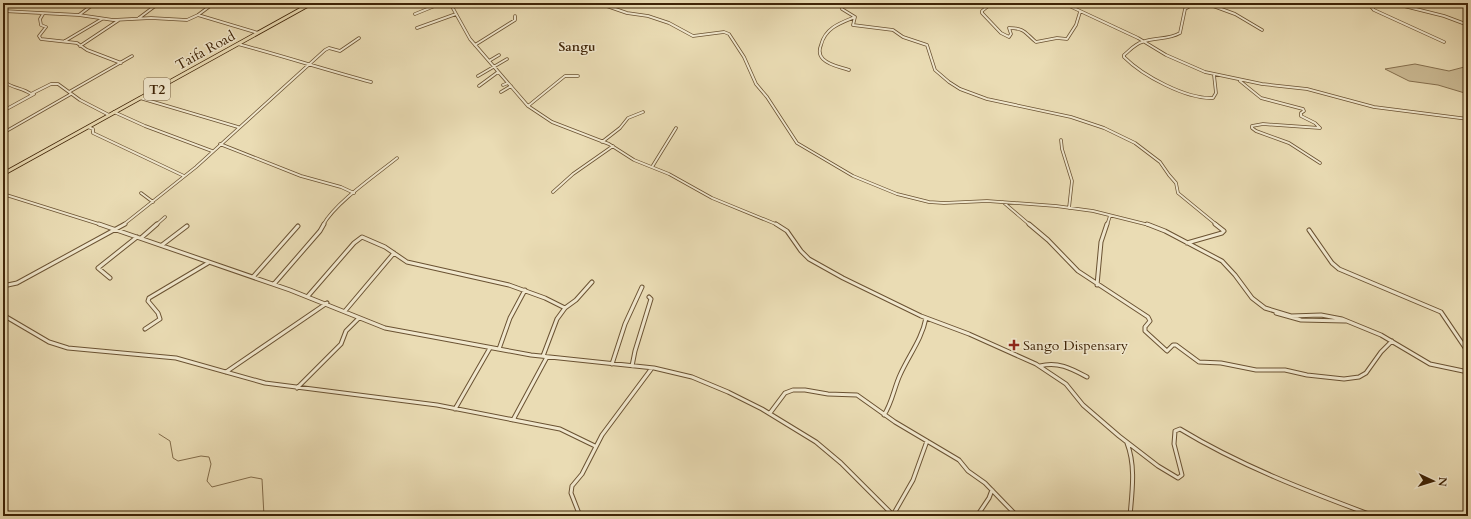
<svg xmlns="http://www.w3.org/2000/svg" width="1471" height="519" font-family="Cardo,serif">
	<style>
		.green { fill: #cdbd97; stroke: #86704f }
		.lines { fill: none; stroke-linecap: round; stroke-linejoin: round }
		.stream { stroke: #836d4b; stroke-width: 1 }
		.minor-far1-casing { stroke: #6a5232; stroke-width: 3.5 }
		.minor-casing { stroke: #6a5232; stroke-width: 5 }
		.highway-casing { stroke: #3f2407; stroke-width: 4.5 }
		.minor-far1 { stroke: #f1e8ce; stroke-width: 2 }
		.minor { stroke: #f1e8ce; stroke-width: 3 }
		.highway { stroke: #eadcb4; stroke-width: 3 }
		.poi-dot { fill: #8f2418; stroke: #f1e8ce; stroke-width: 1.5 }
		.labels { text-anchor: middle; stroke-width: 3; stroke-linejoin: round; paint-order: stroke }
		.far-quarter-label { font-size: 13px; font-weight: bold; fill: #3f2407; stroke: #f1e8ce }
		.shield { fill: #f1e8ce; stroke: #745f43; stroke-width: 1 }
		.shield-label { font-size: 13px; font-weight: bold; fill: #3f2407 }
		.street-label { font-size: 14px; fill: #3f2407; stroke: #f1e8ce }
		.poi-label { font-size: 14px; fill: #3f2407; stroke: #f1e8ce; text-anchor: start }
	</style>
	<rect width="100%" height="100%" fill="#eadcb4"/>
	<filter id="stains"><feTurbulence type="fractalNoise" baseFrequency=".005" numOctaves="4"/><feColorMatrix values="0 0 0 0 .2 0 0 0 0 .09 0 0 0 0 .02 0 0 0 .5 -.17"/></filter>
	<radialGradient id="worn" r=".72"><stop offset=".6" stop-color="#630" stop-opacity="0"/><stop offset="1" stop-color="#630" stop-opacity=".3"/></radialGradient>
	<path class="green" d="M 1415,64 L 1449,71 L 1468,66 L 1468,94 L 1438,85 L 1409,81 L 1385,69 Z"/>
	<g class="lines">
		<path class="stream" d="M 159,434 L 170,441 L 173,458 L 178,461 L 201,456 L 209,457 L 211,464 L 207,481 L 212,487 L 251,477 L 262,479 L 264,516"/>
		<defs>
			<path id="minor-far1" d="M 450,3 L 470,39 L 528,106 L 552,122 L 609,144 L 634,160 L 669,174 L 712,198 L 778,225
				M 598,3 L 627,13 L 648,16 L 669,23 L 693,36 L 724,32 L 729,34 L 744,57 L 756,84 L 767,97 L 797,143 L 853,176 L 897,194 L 929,202 L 944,203 L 987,201 L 1056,206 L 1093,211 L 1149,225
				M 840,3 L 842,9 L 855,17 L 853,25 L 893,30 L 903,37 L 927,45 L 935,70 L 949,82 L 960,89 L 987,99 L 1071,117 L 1104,128 L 1135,143 L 1160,162 L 1169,175 L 1176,183 L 1178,193 L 1217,225
				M 992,3 L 982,11 L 982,13 L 1001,33 L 1009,37 L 1011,34 L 1009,28 C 1025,28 1025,33 1036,42 L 1057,38 L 1067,39 L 1076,25 L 1080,12
				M 1063,3 L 1138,38 L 1166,55 L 1205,72 L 1262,84 L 1307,89 L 1374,107 L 1468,119
				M 1195,3 L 1185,9 L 1180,33 C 1168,40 1155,37 1142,42 C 1135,44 1130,50 1124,55 L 1124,57 C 1143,76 1186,99 1213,98 L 1216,93 L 1214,75
				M 1205,3 L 1235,14 L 1262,30
				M 1368,3 L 1374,10 L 1444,42
				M 1392,3 L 1444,16 L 1468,25
				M 1466,3 L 1468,4
				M 3,11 L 79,15 L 113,20 L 151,18 L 187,20 L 198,15 L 258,33
				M 43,14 L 40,19 L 41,25 L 46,27 L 39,36 L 41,39 L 77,43 L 87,50 L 121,63
				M 415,14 L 442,3
				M 79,15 L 95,3
				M 198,15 L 214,3
				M 139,18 L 159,3
				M 417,28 L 456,14
				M 65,41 L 102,19
				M 238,44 C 283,56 326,70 371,82
				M 475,45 L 515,20 L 515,16
				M 80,46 L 119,20
				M 489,61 L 499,55
				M 849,70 C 841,67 830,66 823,59 C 819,55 819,50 821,45 C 825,28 840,23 855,17
				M 478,76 L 507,59
				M 3,81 C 13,89 21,87 31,94 L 51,84 L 58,84 L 80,100 L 109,115
				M 1240,81 L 1261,98 L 1303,109 L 1304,111 L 1301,113 L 1301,116 L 1315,123 L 1320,128 L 1263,124 L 1252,126 L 1252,128 L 1256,131 L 1289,143 L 1320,163
				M 503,85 L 508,83
				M 479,86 L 498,72
				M 69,92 L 132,56
				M 501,92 L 511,86
				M 140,98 L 238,127
				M 528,106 L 565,76 L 578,76
				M 3,111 L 34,94
				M 114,112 L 145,126 L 212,151
				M 88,127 L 93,129 L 93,133 L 184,176
				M 3,133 L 71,94
				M 1061,140 L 1062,149 L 1072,181 L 1069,208
				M 602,142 L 620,128 L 628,118 L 643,112
				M 220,144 L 301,176 L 341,187 L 354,193
				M 652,167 L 676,128
				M 553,192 L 573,174 L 613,146
				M 141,193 L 153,202
				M 3,194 L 102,225
				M 1003,202 L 1030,225
				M 123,225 L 196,167 L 325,50 L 329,48 L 340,51 L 359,38
				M 156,225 L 165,217
				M 323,225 C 336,202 376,175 397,158
				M 1107,225 L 1110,216"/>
			<path id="minor" d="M 99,224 L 290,290 L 385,328 L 531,355 L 654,368 L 692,377 L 728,392 L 762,409 L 816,442 L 841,463 L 894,516
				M 776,224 L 787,231 L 801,251 L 809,259 L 843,278 L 921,316 L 969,334 L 1036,364 L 1066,384 L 1083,405 L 1119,436 L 1158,466 L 1178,478 L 1182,475 L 1174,444 L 1175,431 L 1180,429 C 1241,466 1307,491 1374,516
				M 1029,224 L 1048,240 L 1078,271 L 1148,317 L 1150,321 L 1145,327 L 1145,331 L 1167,351 L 1173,345 L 1176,345 L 1199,362 L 1221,363 L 1256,370 L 1285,370 L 1307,375 L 1344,379 L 1359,377 L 1366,373 L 1381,352 L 1392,341
				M 1147,224 L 1165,231 L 1222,261 L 1235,275 L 1252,298 L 1265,308 L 1291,316 L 1321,315 L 1342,319 L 1381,335 L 1430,364 L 1468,372
				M 1309,230 L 1332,263 L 1339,269 L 1441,312 L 1468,352
				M 141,238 L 157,224
				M 1187,243 L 1222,233 L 1224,231 L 1215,224
				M 162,245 L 187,226
				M 253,277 L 298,226
				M 110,278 L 98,268 L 137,237
				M 274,284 L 320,231 L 324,224
				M 1097,285 L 1101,242 L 1107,224
				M 3,286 L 17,283 L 125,224
				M 308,296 L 354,243 L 362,237 L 385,247 L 407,262 L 509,285 L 545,298 L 565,308
				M 345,311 L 394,253
				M 1276,313 L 1301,320 L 1345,321
				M 3,315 L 49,342 L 68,348 L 176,358 L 265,383 L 437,405 L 560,429 L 595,446
				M 145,329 L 160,319 L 158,313 L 148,301 L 149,298 L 208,263
				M 499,349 L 510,318 L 525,290
				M 543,356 L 557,319 L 565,308 L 576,300 L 592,282
				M 612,364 L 625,324 L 642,287
				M 632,366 L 635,351 L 651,299 L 649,297
				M 1040,366 C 1058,361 1072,369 1087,377
				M 226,372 L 327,303
				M 297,388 L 341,344 L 346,331 L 359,318
				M 455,409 L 490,348
				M 770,413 L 785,393 L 793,390 L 805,390 L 828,394 L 857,395 L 895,422 L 959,460 L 968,471 L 985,483 L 1017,516
				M 884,415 C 892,403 894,388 900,375 C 909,355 922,339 926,318
				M 513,420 L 547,357
				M 1127,443 C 1136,466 1132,492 1130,516
				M 893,515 L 913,480 L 927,441
				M 580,516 L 571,493 L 572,486 L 582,474 L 602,435 L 652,368
				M 977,516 L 989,498 L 992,490"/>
			<path id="highway" d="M 3,174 L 312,3"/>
		</defs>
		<use href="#minor-far1" class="minor-far1-casing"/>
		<use href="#minor" class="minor-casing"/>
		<use href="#highway" class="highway-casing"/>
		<use href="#minor-far1" class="minor-far1"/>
		<use href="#minor" class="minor"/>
		<use href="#highway" class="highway"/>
	</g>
	<path class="poi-dot" d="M1012 339h4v4h4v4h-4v4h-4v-4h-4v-4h4z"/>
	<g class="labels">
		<g class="far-quarter-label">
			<text x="577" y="51">Sangu</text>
		</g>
		<rect class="shield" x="144" y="78" width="26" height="22" rx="3"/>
		<g class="shield-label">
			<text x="157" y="94">T2</text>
		</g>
		<g class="street-label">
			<text transform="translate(205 50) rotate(-29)" y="5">Taifa Road</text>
		</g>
		<g class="poi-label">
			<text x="1023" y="350">Sango Dispensary</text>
		</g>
	</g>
	<rect width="1471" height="519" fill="none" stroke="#eadcb4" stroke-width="16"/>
	<rect x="4" y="4" width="1463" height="511" fill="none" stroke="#3f2407" stroke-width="2"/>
	<rect x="8" y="8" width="1455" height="503" fill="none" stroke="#3f2407"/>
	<g transform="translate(1433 481) rotate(94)" stroke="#f1e8ce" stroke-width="3" paint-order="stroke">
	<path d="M0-3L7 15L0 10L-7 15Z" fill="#3f2407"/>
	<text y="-6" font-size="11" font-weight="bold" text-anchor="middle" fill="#3f2407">N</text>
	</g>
	<rect width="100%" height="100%" filter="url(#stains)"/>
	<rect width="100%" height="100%" fill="url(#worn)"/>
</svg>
